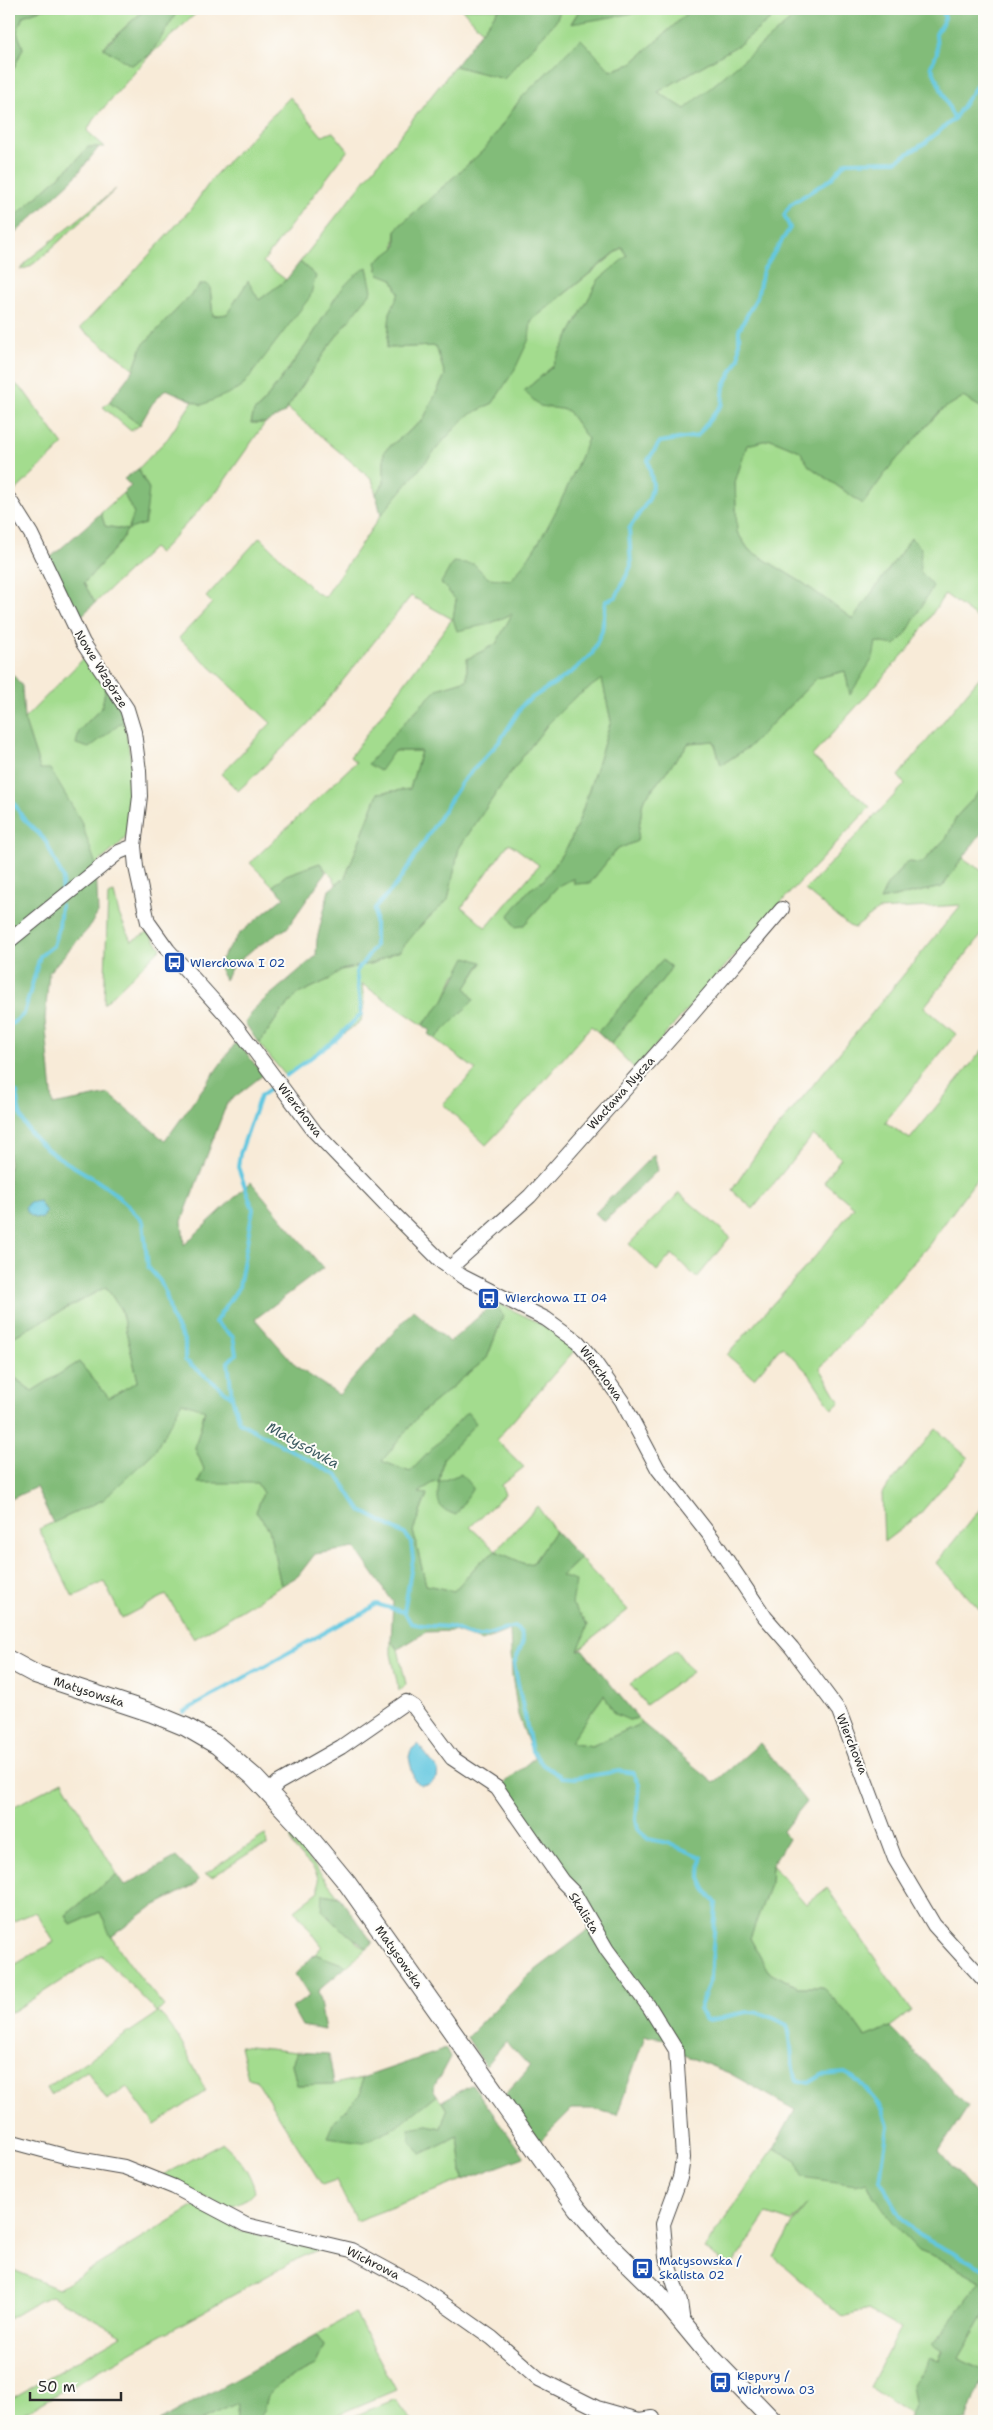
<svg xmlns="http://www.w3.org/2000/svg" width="993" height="2430" font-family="'Shantell Sans',sans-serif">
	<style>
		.green { fill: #a3dc8e; stroke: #67845c; fill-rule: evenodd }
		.forest { fill: #82bc79; stroke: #567452 }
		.water { fill: #62c7e0; stroke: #467986 }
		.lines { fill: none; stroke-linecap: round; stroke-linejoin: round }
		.stream { stroke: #62c7e0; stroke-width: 4 }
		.minor-casing { stroke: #4a4845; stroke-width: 16 }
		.tertiary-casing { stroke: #4a4845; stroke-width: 20 }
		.minor { stroke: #fff; stroke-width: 14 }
		.tertiary { stroke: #fff; stroke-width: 18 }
		.labels { text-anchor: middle; stroke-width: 4; stroke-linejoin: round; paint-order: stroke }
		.street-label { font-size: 12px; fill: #2b2b2b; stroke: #fdfcf7 }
		.transit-label { font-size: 12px; fill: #164399; stroke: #fdfcf7; text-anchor: start }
		.water-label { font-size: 14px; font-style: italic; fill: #3c5a61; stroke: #fdfcf7 }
	</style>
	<rect width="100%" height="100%" fill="#fdfcf7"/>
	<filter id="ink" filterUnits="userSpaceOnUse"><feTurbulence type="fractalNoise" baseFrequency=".02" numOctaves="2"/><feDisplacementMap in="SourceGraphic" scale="10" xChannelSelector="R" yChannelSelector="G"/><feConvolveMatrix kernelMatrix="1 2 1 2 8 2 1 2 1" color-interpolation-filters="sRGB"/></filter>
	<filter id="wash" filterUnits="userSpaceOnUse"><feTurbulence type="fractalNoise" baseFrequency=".0096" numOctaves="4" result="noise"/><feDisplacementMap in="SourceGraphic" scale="20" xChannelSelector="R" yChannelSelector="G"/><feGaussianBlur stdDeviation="1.12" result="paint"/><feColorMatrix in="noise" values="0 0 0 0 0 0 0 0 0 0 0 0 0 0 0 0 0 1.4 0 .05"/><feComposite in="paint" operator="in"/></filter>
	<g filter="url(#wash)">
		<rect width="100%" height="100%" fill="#f8ebd8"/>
		<path class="green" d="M 43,9 L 145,9 L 103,47 L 131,65 L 150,55 L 179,9 L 201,9 L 150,55 L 93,120 L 87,131 L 105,147 L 88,147 L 76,161 L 9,222 L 9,79 L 23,48 L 17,32 L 23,16 Z
			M 462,9 L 499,9 L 482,31 Z
			M 561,9 L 580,9 L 571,23 L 657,9 L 692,9 L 631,64 L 610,71 L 581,40 L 521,98 L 485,149 L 396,229 L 392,279 L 399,293 L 390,313 L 387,348 L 436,346 L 445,375 L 423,420 L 384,451 L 384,483 L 376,494 L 372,479 L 287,408 L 329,346 L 371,291 L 367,267 L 340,292 L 306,345 L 260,407 L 254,411 L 251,423 L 265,423 L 218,490 L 159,553 L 153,548 L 95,603 L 84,583 L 119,544 L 127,530 L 105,526 L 101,513 L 123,493 L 134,513 L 149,489 L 138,469 L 168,438 L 193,401 L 202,405 L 316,276 L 300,262 L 455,66 L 504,79 L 556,21 Z
			M 783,9 L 804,9 L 685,110 L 658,92 L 740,44 Z
			M 290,97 L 322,136 L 333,132 L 348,150 L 263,262 L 286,280 L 259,300 L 248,282 L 227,314 L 213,316 L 210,287 L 201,284 L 142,346 L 134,369 L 80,328 L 128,278 L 190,210 L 215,175 Z
			M 116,189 L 40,259 L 29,267 L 20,270 L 29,259 Z
			M 623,247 L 627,257 L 599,279 L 552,367 L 524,391 L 540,405 L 567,410 L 588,439 C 566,491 548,537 511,580 L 488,578 L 474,564 L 456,600 L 453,619 L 489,624 L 513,613 L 496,644 L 467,659 L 467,680 L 437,689 L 402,725 L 369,764 L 394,751 L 421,751 L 410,789 L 378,793 L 345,878 L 336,884 C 333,875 326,871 320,863 L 286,875 L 273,886 L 250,863 L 356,762 L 350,757 L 452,619 L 411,596 L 307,725 L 238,791 L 221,774 L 271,723 L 179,638 L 212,603 L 206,597 L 260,537 L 315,592 L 325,597 L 385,509 L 444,440 L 467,416 L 493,403 L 528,339 L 531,321 Z
			M 9,379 L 24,391 L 63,445 L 12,494 L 9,489 Z
			M 963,397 L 984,409 L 984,623 L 945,594 L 911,646 L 812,756 L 870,807 L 785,898 L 635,1069 L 611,1044 L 667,974 L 671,967 L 662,960 L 598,1032 L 591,1026 L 510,1120 L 486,1145 L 443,1104 L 476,1070 L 435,1039 L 474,1000 L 466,988 L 482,963 L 455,975 L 444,1000 L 423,1025 L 362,984 L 364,1004 L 361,1021 L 286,1076 L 259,1044 L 281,1012 L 298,994 L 330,979 L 341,970 L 374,963 L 393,953 L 447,900 L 459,848 L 507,777 L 548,724 L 573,699 L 602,678 L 611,721 L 580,818 L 569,844 L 544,880 L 529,890 L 523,926 L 557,887 L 574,878 L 574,884 L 590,883 L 616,850 L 637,841 L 643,801 L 689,743 L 714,741 L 721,765 L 749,747 L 817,678 L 845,671 L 850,694 L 876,642 L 920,571 L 911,538 L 853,620 L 803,583 L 749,550 L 737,532 L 735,482 L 747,445 L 771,439 L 800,451 L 809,466 L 863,504 L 889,468 L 940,411 ZM 509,843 L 539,865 L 486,928 L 462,907 Z
			M 109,402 L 140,425 L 131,431 L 103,407 Z
			M 86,656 L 106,685 L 102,707 L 79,731 L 115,727 L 124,721 C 128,746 143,811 129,833 C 121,845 106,855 96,865 L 40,769 L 24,719 Z
			M 984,672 L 984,787 L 957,816 L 947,837 L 922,863 L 907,862 L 887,885 L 881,900 L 942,887 L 963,858 L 982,871 L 984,869 L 984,932 L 924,1007 L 956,1034 L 885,1122 L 910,1139 L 984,1048 L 984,1169 L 928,1246 L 820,1368 L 840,1402 L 832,1409 L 809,1374 L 782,1346 L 754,1378 L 727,1355 L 820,1251 L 854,1207 L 824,1182 L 841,1158 L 813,1135 L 753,1209 L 732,1190 L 757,1153 L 961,905 L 878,910 L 855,928 L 849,926 L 805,890 L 905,784 L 898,776 Z
			M 114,893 L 119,914 L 131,941 L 148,932 L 161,948 L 104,1004 L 108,895 Z
			M 679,1193 L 730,1237 L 697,1278 L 672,1254 L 657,1271 L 629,1244 Z
			M 106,1287 L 121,1310 L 138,1381 L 109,1398 L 79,1362 L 32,1391 C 5,1371 9,1371 9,1339 Z
			M 495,1302 C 525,1316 554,1328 578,1352 L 574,1351 L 496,1440 L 524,1467 L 501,1485 L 505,1494 L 470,1527 L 496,1551 L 537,1506 L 555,1531 L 533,1563 L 525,1564 L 496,1551 L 479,1563 L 454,1591 L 426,1585 L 413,1531 L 427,1495 L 418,1494 L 432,1483 L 439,1482 L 443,1459 L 475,1423 L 410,1472 L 381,1461 L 421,1413 L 487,1358 L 503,1316 Z
			M 181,1401 L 205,1409 L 195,1448 L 204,1469 L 257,1483 L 263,1493 L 256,1512 L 269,1529 L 281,1586 L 194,1639 L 166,1595 L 122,1618 L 104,1582 L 73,1597 L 39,1529 L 103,1499 L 155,1451 Z
			M 936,1429 L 968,1458 L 918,1516 L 884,1542 L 882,1493 Z
			M 984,1504 L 984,1614 L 936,1563 Z
			M 580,1558 L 628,1610 L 577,1651 L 588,1625 L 572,1604 L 561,1576 Z
			M 391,1641 L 398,1649 L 406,1684 L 399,1691 L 391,1654 Z
			M 676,1650 L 692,1672 L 646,1705 L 630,1684 Z
			M 604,1695 L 629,1720 L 638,1718 L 642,1723 L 592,1746 L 570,1742 Z
			M 63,1781 L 117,1874 L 66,1915 L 71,1925 L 100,1912 C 115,1949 139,1976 164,2006 L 158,2012 C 178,2029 193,2067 206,2091 L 155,2125 L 127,2087 L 107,2100 L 87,2071 L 50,2095 L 46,2088 L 158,2013 L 101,1955 L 14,2011 L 9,2012 L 9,1968 L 54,1942 L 36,1912 L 9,1923 L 9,1809 Z
			M 266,1834 L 267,1846 L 254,1850 L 212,1877 L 205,1874 Z
			M 291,1835 L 339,1897 L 323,1894 L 357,1943 L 367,1948 L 347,1966 L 315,1954 L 322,1946 L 295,1910 L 319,1891 C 319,1887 319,1880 317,1875 C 311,1861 289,1851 291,1835 Z
			M 772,1865 L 806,1904 L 827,1888 L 911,2011 L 890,2027 L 865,2037 L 850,2016 L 822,1987 L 798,1987 L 768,1971 L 750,1938 L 771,1882 Z
			M 240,2046 L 297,2052 L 292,2064 L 297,2085 L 334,2084 L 362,2078 L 361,2094 L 334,2121 L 422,2106 L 437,2095 L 447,2110 L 441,2128 L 427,2125 L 421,2154 L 458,2136 L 463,2180 L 356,2221 L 336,2180 L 322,2185 L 256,2080 L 248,2078 Z
			M 223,2143 C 238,2156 250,2171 255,2191 L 248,2198 L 228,2208 L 159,2177 Z
			M 774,2148 L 797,2161 L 867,2182 L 873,2195 L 919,2251 L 949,2263 L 981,2281 L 932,2345 L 943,2351 L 911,2415 L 870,2387 L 900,2328 L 868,2310 L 843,2317 L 774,2257 L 794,2221 L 808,2203 L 791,2222 L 767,2214 L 731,2267 L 704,2249 Z
			M 198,2204 L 239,2230 L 298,2244 L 325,2247 L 301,2257 L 9,2421 L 9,2400 L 122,2335 L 52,2296 L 39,2301 L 9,2319 L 9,2268 L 58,2289 Z
			M 355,2313 L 396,2390 L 327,2419 L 327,2421 L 256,2421 L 264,2411 L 268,2395 L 278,2384 L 315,2366 L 324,2346 L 316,2335 Z
			M 984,2315 L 984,2370 L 959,2358 Z
			M 396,2399 L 412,2421 L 342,2421 Z
			M 238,2402 L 236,2421 L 199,2421 Z"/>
		<path class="forest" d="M 9,9 L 43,9 L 23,16 L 17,32 L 23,48 L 9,79 Z
			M 145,9 L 179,9 L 150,55 L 131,65 L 103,48 Z
			M 499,9 L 561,9 L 556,21 L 504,79 L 455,66 Z
			M 580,9 L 657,9 L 571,24 Z
			M 692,9 L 783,9 L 740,44 L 658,92 L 685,109 L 804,9 L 984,9 L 984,409 L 963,397 L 940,411 L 889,468 L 863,504 L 809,466 L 800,451 L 771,439 L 747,445 L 735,482 L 737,532 L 749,550 L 803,583 L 853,619 L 911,538 L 921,548 L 920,571 L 933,586 L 906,634 L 895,645 L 876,642 L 873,658 L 850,695 L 845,671 L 817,678 L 749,747 L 721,765 L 714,741 L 689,743 L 643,801 L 637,841 L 616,850 L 590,883 L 574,884 L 574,878 L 557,887 L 523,926 L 515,927 L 509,915 L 529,890 L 544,880 L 569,844 L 580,818 L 611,721 L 602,679 L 573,699 L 548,724 L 507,777 L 459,848 L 448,900 L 422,924 L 399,952 L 393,953 L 374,963 L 341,970 L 330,979 L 298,994 L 281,1012 L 259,1044 L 245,1023 L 256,1007 L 316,956 L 317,939 L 329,890 L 345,878 L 378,793 L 410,789 L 421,751 L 394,751 L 380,771 L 368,764 L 402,725 L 437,689 L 467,680 L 467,659 L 496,644 L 512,614 L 489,624 L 457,631 L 453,619 L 456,600 L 441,583 L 453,562 L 474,564 L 488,578 L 511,580 C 547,538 567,489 588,439 L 567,410 L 540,406 L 524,391 L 552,367 L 599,279 L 627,256 L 622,247 L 531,321 L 529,339 L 515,369 L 493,403 L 467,416 L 444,440 L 381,515 L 376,494 L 384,483 L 384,451 L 423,420 L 445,375 L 436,346 L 387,348 L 390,313 L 399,293 L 392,279 L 379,274 L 376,262 L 396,247 L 396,229 L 485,149 L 521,98 L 581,39 L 611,71 L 631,64 Z
			M 88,147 L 99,147 L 75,177 L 9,239 L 9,222 L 76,161 Z
			M 300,262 L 316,276 L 310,297 L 241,388 L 202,405 L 166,389 L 152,404 L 140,425 L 109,402 L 134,369 L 142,346 L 201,284 L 207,284 L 210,287 L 213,316 L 227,314 L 248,281 L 259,300 L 286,280 Z
			M 367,267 L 372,291 L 329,346 L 284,413 L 265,423 L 251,423 L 254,411 L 260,407 C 275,387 291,366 306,345 C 324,319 338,283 367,267 Z
			M 138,469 L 149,489 L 145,524 L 127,530 L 119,544 L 84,583 L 95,603 L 78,619 L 69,605 L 50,558 L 101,513 L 105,526 L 128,530 L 134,513 L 123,493 L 131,486 L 124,479 Z
			M 9,670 L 22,686 L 24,719 L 40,769 L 50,769 L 81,821 L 96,865 L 98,913 L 88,929 L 49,972 L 45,1019 L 53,1105 L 109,1094 L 165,1141 L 237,1041 L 263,1075 L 227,1103 L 182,1221 L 184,1245 L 251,1182 L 323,1268 L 255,1319 L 297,1367 L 339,1395 L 413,1310 L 450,1342 L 495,1302 L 503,1316 L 487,1358 L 421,1413 L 382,1461 L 410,1472 L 467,1412 L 476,1423 L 443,1459 L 439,1482 L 461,1474 L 473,1488 L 456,1515 C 436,1508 437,1502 439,1482 L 432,1483 L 419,1493 L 427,1494 L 413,1531 L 426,1585 L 454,1591 L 479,1563 L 496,1551 L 525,1564 L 533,1563 L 555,1531 L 580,1558 L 561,1576 L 576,1581 L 572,1604 L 588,1625 L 578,1651 L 582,1649 L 638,1718 L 629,1720 L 615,1714 L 604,1695 L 570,1742 L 592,1746 L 642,1723 L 714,1783 L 760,1743 L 806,1802 L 783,1831 L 788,1839 L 772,1865 L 771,1882 L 750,1938 L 768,1971 L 798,1987 L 822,1987 L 850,2016 L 865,2037 L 890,2027 L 968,2106 L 939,2151 L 977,2195 L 984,2208 L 984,2315 L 959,2358 L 984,2370 L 984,2373 L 967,2421 L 908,2421 L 915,2404 L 912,2385 L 930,2358 L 939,2361 L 943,2352 L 932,2345 L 981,2281 L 949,2263 L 919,2251 L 895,2226 L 873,2195 L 867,2182 L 856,2185 L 802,2177 L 797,2161 L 774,2148 L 795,2110 L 729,2073 L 681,2054 L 665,2039 L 645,2036 L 617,2115 L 593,2109 L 572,2109 L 539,2142 L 505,2094 L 530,2067 L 506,2041 L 485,2066 L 467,2037 L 529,1975 L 590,1929 L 586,1901 L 501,1786 L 534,1758 L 518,1715 L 512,1675 L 510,1630 L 482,1641 L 454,1631 L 426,1632 L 398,1649 L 391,1641 L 393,1602 L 355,1548 L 315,1554 L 298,1576 L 281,1586 L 269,1529 L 256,1512 L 263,1493 L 257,1483 L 198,1483 L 204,1469 L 195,1448 L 205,1410 L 182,1402 L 155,1451 L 103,1500 L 53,1523 L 36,1487 L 9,1500 L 9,1370 L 12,1376 L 32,1391 L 79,1362 L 109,1398 L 138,1381 L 121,1310 L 106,1287 L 9,1339 Z
			M 106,685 L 119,706 L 124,721 L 89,748 L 76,744 L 79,731 L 102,707 Z
			M 984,787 L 984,829 L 942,887 L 880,900 L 887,885 L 907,862 L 922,863 L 947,837 L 957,816 Z
			M 320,863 L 326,872 L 287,928 L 253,949 L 232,967 L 225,980 L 217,964 L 239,934 L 284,897 L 273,886 L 286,875 Z
			M 466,957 L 482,962 L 466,988 L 474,1000 L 435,1039 L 428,1034 L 431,1031 L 423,1025 L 444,1000 Z
			M 662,960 L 671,967 L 667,974 L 611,1044 L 598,1032 Z
			M 654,1154 L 658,1170 L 604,1222 L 595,1213 Z
			M 176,1857 L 198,1879 L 196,1884 L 150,1908 L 111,1937 L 100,1912 L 71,1925 L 66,1915 L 117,1874 L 124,1886 Z
			M 323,1894 L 339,1897 L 373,1943 L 367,1948 L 340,1928 L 322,1910 Z
			M 315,1954 L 347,1966 L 318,1991 L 325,2030 L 302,2026 L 292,2008 L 309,1996 L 295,1974 Z
			M 446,2049 L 450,2057 L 433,2089 L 437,2095 L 396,2127 L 364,2142 L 327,2137 L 334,2121 L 361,2094 L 362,2078 Z
			M 297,2052 L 329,2054 L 334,2084 L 297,2085 L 292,2064 Z
			M 472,2084 L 524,2157 L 463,2180 L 458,2136 L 421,2154 L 410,2141 L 409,2128 L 427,2125 L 441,2128 L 447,2110 L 442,2101 Z
			M 316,2335 L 324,2346 L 315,2366 L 278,2384 L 268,2395 L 264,2411 L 256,2421 L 236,2421 L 238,2403 L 199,2421 L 159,2421 Z"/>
		<path class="water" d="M 39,1201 L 46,1212 L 43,1218 C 34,1220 29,1216 25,1208 L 28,1203 Z
			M 418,1744 L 438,1770 L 437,1778 L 429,1784 L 421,1785 L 414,1780 L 409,1757 L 411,1750 Z"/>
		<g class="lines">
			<path class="stream" d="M 954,119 L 984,74
				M 9,795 L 23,818 L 45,840 L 63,878 L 61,893
				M 9,1026 L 24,1014 L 40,956 L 53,946 L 59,926 L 61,905
				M 286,1076 L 335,1040 L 361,1014 L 356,972 L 375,946 L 375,908 L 397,884 L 462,782 L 499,742 L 524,703 L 572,672 L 592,654 L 602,631 L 606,601 L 616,597 L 631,566 L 629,529 L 649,499 L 653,485 L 648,460 L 660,442 L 697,436 L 722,404 L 724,386 L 739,358 L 739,330 L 757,297 L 763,270 L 790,228 L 784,215 L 791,204 L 831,179 L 846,162 L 896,161 L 925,143 L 954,119 L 931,66 L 937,53 L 936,34 L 945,18 L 942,9
				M 9,1085 L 17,1093 C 16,1147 75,1162 110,1190 C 122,1199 133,1211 143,1222 L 148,1267 L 160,1281 L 166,1294 L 172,1319 L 185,1342 L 185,1360 L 232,1397 L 239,1422 L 338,1476 L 360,1510 L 406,1535 L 411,1542 L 413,1559 L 404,1612 L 411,1623 C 424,1627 436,1625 449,1627 C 461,1629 469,1638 482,1636 C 493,1634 504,1629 516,1627 L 521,1633 L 523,1641 L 514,1664 L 532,1751 L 543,1765 L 562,1777 L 575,1778 L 620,1771 L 633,1773 L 639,1784 L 636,1819 L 638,1830 L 648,1839 L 668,1843 L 701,1857 L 700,1878 L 705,1889 L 716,1903 L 711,1977 L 699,2010 L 706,2020 C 720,2020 729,2015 742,2013 C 758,2009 774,2018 787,2025 C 794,2044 789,2063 796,2080 L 809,2083 L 822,2075 L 845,2073 L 859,2081 L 883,2110 L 888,2126 L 880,2180 L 902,2218 L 917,2234 L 984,2269
				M 232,1397 L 228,1362 L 236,1354 L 233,1337 L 215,1322 L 239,1287 L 253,1209 L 238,1167 L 240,1154 L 260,1096 L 270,1089
				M 183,1712 L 343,1622 L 364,1613 L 376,1604 L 404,1612"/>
		</g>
	</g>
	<g filter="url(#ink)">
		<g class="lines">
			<defs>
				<path id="minor" d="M 9,499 L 31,534 L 83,643 L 127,709 L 134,732 L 139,771 L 140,796 L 134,846 L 136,867 L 148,922 L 168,950 L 237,1027 L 315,1132 L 395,1215 L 443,1263 L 463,1277 L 546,1319 L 578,1342 L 591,1357 L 622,1401 L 658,1469 L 712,1538 L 765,1617 L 792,1648 L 839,1711 L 895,1859 L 934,1925 L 984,1980
					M 9,941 L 119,852 L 134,846
					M 450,1268 L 530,1196 L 692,1014 L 782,909
					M 269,1792 L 278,1783 L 341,1747 L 406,1702 L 414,1707 L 452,1758 L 497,1788 L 562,1881 L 574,1893 L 607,1950 L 650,2008 L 676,2050 L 683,2158 L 680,2178 L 663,2224 L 666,2257 L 680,2302 L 683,2323
					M 9,2141 L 72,2158 L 124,2167 L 174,2187 L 246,2225 L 351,2250 L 421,2288 L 492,2338 L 539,2379 L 597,2408 L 639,2420 L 653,2418"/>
				<path id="tertiary" d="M 9,1660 L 35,1674 L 152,1713 L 186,1727 L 217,1745 L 253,1776 L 300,1826 L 347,1883 L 577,2208 L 603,2239 L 657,2292 L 710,2356 L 773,2421"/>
			</defs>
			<use href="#minor" class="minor-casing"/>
			<use href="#tertiary" class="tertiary-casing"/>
			<use href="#minor" class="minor"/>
			<use href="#tertiary" class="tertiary"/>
		</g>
	</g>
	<defs>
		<symbol id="bus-square" viewBox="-11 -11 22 22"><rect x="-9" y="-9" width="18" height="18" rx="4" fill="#1a4fb4" stroke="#fdfcf7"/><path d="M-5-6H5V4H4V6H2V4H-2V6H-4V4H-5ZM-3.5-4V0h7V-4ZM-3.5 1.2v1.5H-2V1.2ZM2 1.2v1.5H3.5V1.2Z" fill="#fff"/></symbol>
	</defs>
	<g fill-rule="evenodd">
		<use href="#bus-square" x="162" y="950" width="25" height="25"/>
		<use href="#bus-square" x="476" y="1286" width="25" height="25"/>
		<use href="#bus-square" x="630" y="2256" width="25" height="25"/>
		<use href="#bus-square" x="708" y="2370" width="25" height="25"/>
	</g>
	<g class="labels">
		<g class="street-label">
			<text transform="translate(101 669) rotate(58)" y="4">Nowe Wzgórze</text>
			<text transform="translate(621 1093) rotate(-48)" y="4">Wacława Nycza</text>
			<text transform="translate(300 1110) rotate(52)" y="4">Wierchowa</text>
			<text transform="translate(601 1373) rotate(54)" y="4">Wierchowa</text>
			<text transform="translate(89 1692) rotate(18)" y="4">Matysowska</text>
			<text transform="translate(852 1744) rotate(68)" y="4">Wierchowa</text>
			<text transform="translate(584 1913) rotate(58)" y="4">Skalista</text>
			<text transform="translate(399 1957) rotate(55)" y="4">Matysowska</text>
			<text transform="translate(373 2263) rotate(27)" y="4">Wichrowa</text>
		</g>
		<g class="transit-label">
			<text x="190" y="967">Wierchowa I 02</text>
			<text x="505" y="1302">Wierchowa II 04</text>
			<text x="659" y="2265">Matysowska /<tspan x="659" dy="14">Skalista 02</tspan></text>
			<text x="737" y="2380">Kiepury /<tspan x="737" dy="14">Wichrowa 03</tspan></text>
		</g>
		<g class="water-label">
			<text transform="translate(303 1445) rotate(29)" y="5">Matysówka</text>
		</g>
	</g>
	<rect width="993" height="2430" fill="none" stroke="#fdfcf7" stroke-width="30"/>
	<path d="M30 2392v8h91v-8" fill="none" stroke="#2b2b2b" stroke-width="2.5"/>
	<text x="38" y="2392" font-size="15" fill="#2b2b2b" stroke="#fdfcf7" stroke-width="4" paint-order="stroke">50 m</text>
</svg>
